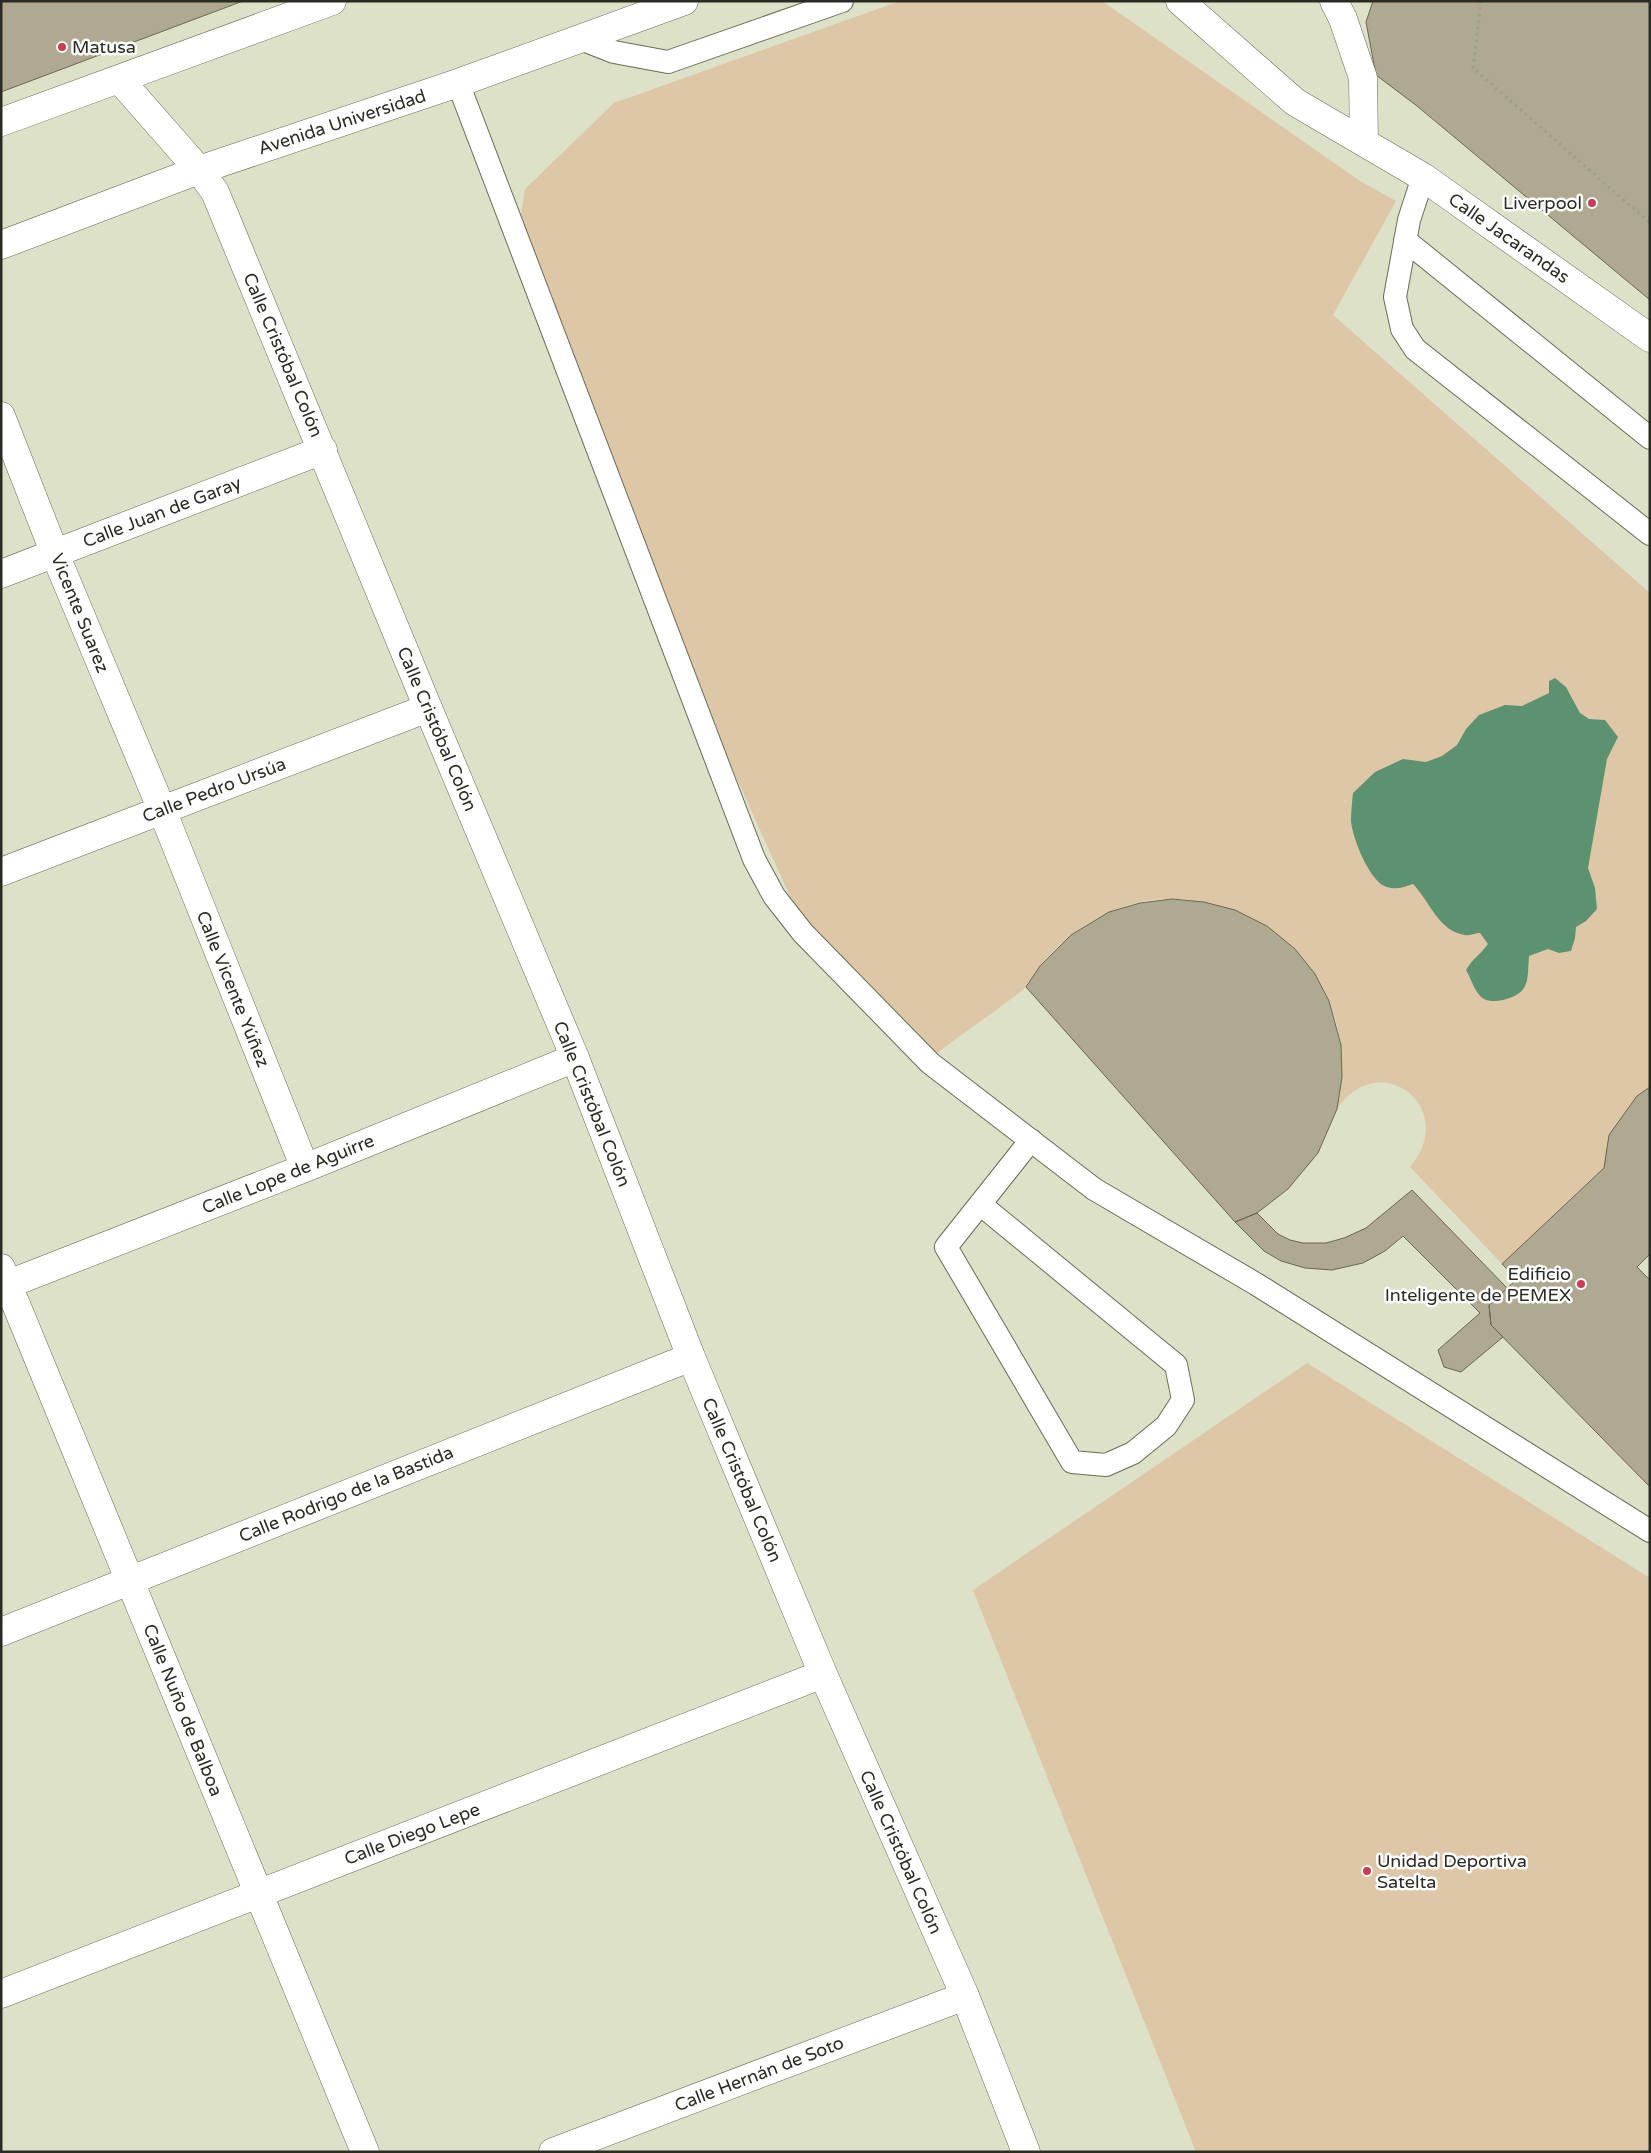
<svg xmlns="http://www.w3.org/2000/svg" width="1651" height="2153" font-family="'Varela Round',sans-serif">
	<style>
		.green { fill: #dec7a7 }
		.water { fill: #5d9271 }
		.building { fill: #aea990; stroke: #6b6650 }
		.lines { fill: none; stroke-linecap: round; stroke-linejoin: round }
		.lane-casing { stroke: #696d57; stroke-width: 24 }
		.street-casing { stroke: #696d57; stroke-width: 29 }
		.secondary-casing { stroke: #696d57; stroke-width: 29 }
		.path { stroke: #9ca08c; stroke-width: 3; stroke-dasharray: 2.5 4; stroke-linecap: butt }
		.lane { stroke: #fff; stroke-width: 22 }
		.street { stroke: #fff; stroke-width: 28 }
		.secondary { stroke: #fff; stroke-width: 28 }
		.poi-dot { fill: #cc3c52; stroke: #fff; stroke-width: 2 }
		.labels { text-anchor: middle; stroke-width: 5; stroke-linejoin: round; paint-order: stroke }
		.poi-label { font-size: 18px; fill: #2a2c22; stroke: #fff; text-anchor: start }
		.street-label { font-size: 18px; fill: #2a2c22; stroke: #fff }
	</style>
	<rect width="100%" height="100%" fill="#dce1c8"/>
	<path class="green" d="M 900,1 L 1102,1 L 1360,181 L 1396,201 L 1333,315 L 1650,593 L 1650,1087 L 1604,1168 L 1502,1264 L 1410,1167 C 1460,1108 1380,1046 1337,1109 C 1338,1089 1343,1064 1341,1045 C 1339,1031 1334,1014 1329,1001 C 1297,919 1187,874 1108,913 C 1082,925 1057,944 1040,966 C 1034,973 1031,982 1025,988 C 1016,996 1005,1003 995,1011 C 972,1027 950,1043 928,1060 L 808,936 L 657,602 L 520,220 L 525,189 L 614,103 Z
		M 1307,1363 L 1650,1578 L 1650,2152 L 1196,2152 L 973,1590 Z"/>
	<path class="water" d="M 1555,678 L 1566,687 L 1580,713 L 1589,719 L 1605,720 L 1618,737 L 1607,759 L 1588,868 L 1595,888 L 1597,909 L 1586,921 L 1576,927 L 1575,938 L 1571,951 L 1559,953 L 1548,949 L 1529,956 C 1527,980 1531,993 1503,1000 C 1497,1001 1490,1002 1484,999 C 1475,994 1471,978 1466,970 C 1472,959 1481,954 1488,944 L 1480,933 C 1476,933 1470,936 1465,935 C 1439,932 1429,900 1413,884 C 1404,887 1397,890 1387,887 C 1370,883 1352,837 1351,821 C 1351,812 1352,802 1353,793 L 1375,772 L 1403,759 L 1426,762 L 1442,756 L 1457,745 L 1466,729 L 1479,715 L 1505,705 L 1522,706 L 1549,693 L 1549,681 Z"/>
	<path class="building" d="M 1,1 L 243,1 L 1,92 Z
		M 1373,1 L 1650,1 L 1650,300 L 1417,106 L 1376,75 L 1366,22 Z
		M 1172,899 L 1204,902 L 1235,910 L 1267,926 L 1295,949 L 1315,974 L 1329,1001 L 1341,1045 L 1342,1077 L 1337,1109 L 1318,1153 L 1288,1189 L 1257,1213 L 1235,1222 L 1026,987 L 1040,966 L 1071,935 L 1109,912 L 1140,903 Z
		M 1650,1087 L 1650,1254 L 1637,1267 L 1650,1280 L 1650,1487 L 1491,1325 L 1489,1305 L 1517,1279 L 1502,1264 L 1604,1168 L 1609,1135 L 1637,1096 Z
		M 1412,1190 L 1507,1288 L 1489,1305 L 1491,1325 L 1503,1337 L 1461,1372 L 1444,1367 L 1438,1350 L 1480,1313 L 1403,1236 L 1385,1251 L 1363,1263 L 1332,1270 L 1305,1268 L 1281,1261 L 1264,1251 L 1235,1222 L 1257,1213 L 1278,1234 L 1290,1240 L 1303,1243 L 1326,1243 L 1344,1238 L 1366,1228 Z"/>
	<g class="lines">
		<defs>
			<path id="lane" d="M 581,39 L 614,52 L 668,62 L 842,1
				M 458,83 L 754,859 L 774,896 L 803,933 L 930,1063 L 1094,1189 L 1256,1284 L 1650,1531
				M 1423,177 L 1409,220 L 1395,297 L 1402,329 L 1415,349 L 1650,534
				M 1405,240 L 1650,438
				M 980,1204 L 1176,1365 L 1183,1400 L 1166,1426 L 1133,1453 L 1106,1465 L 1072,1462 L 946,1247 L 1031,1140"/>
			<path id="street" d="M 1180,1 L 1295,102 L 1423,177 L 1650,338
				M 1334,1 L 1343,19 L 1363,78 L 1364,142
				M 1,416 L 55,554 L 162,810 L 305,1168
				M 1,574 L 323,450
				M 1,872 L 428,708
				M 1,1287 L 305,1168 L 575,1058
				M 1,1632 L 691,1357
				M 1,1994 L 823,1674
				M 553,2152 L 965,1996"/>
			<path id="secondary" d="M 119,79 L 199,170 L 215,192 L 428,708 L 575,1058 L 691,1357 L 823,1674 L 965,1996 L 1026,2152
				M 1,122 L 332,1
				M 1,245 L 199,170 L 458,83 L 684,1
				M 1,1268 L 365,2152"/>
		</defs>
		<use href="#lane" class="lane-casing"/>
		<use href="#street" class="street-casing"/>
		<use href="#secondary" class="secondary-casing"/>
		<path class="path" d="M 1481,1 L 1473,68 L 1650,223"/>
		<use href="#lane" class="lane"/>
		<use href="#street" class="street"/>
		<use href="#secondary" class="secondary"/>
	</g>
	<g class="poi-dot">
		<circle cx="62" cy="47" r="5"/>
		<circle cx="1592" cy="203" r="5"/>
		<circle cx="1581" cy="1284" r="5"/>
		<circle cx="1367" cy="1871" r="5"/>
	</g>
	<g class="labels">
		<g class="poi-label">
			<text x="72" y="53">Matusa</text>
			<text x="1582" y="209" text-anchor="end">Liverpool</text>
			<text x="1571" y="1280" text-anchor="end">Edificio<tspan x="1571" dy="21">Inteligente de PEMEX</tspan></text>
			<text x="1377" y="1867">Unidad Deportiva<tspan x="1377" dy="21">Satelta</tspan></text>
		</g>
		<g class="street-label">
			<text transform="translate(342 122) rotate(-18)" y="6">Avenida Universidad</text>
			<text transform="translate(1509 238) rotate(35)" y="6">Calle Jacarandas</text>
			<text transform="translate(283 355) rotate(67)" y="6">Calle Cristóbal Colón</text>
			<text transform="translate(162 512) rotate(-21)" y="6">Calle Juan de Garay</text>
			<text transform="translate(80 613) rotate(68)" y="6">Vicente Suarez</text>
			<text transform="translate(437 729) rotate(67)" y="6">Calle Cristóbal Colón</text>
			<text transform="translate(214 790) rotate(-21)" y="6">Calle Pedro Ursúa</text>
			<text transform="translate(233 989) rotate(68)" y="6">Calle Vicente Yúñez</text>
			<text transform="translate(592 1104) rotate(68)" y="6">Calle Cristóbal Colón</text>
			<text transform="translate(288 1174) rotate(-22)" y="6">Calle Lope de Aguirre</text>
			<text transform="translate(742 1480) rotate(67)" y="6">Calle Cristóbal Colón</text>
			<text transform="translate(346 1494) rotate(-22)" y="6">Calle Rodrigo de la Bastida</text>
			<text transform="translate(183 1710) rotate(68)" y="6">Calle Nuño de Balboa</text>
			<text transform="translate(412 1834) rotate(-21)" y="6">Calle Diego Lepe</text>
			<text transform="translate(901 1852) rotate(66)" y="6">Calle Cristóbal Colón</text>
			<text transform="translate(759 2074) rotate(-21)" y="6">Calle Hernán de Soto</text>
		</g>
	</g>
	<rect width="1651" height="2153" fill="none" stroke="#2a2c22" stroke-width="5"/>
</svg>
